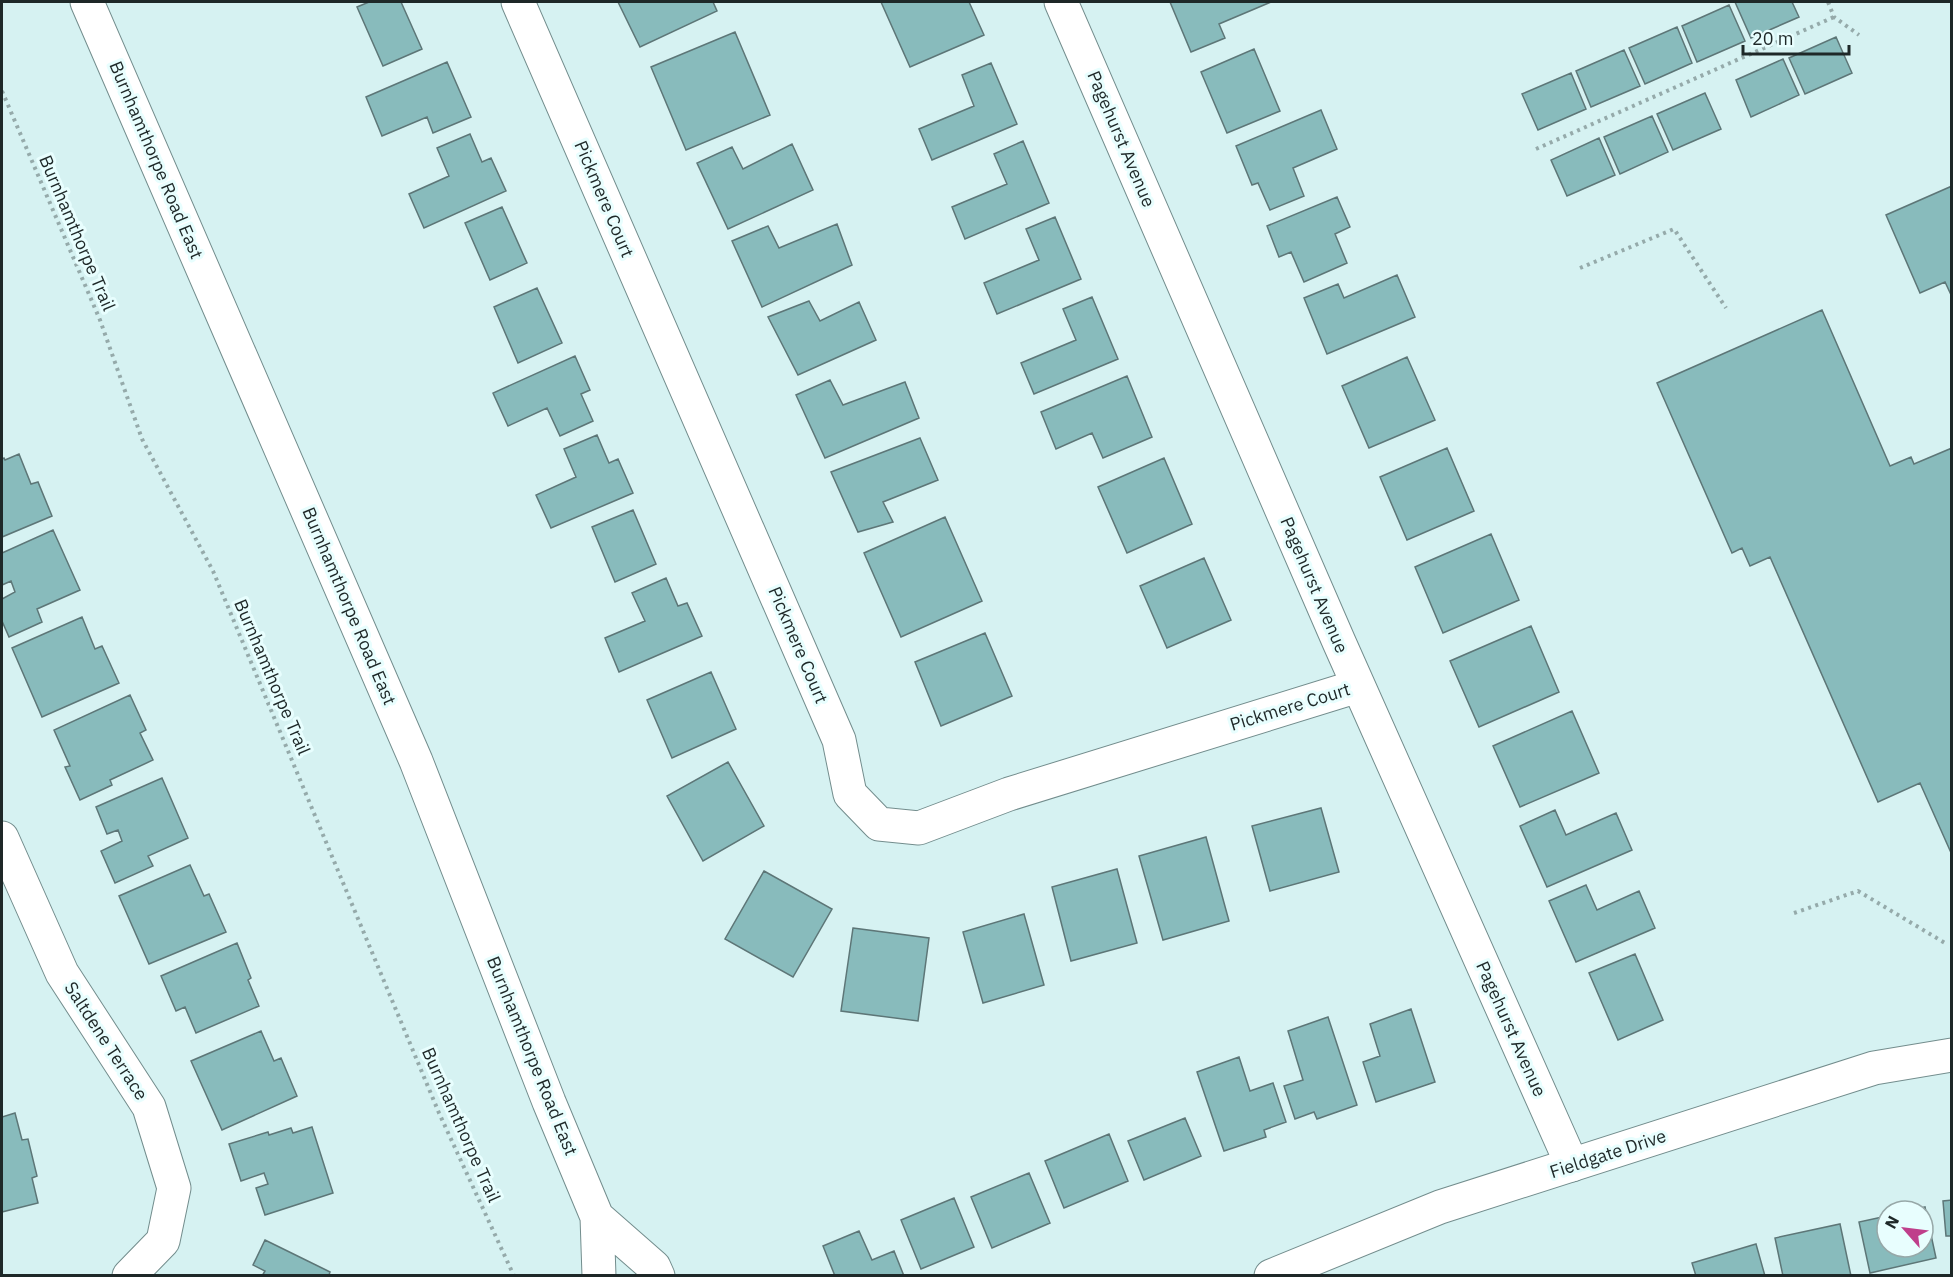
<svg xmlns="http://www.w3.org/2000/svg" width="1953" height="1277" font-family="'IBM Plex Sans',sans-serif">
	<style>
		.building { fill: #88bbbc; stroke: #5d7677; stroke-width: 1.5 }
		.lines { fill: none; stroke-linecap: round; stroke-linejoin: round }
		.street-casing { stroke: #738d8d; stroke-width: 35 }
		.secondary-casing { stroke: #738d8d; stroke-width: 35 }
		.path { stroke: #95aaaa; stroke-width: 4; stroke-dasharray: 3 4.5; stroke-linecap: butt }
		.street { stroke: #fff; stroke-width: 33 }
		.secondary { stroke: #fff; stroke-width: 33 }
		.labels { text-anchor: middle; stroke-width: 6; stroke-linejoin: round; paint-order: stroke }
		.street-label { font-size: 18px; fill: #1e2828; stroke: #e8fefe }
	</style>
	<rect width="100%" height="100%" fill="#d6f2f2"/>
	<path class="building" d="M 369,2 L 401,2 L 422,49 L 383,66 L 357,7 Z
		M 618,2 L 713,2 L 717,11 L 640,47 Z
		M 881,2 L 969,2 L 984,35 L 910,67 Z
		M 1170,2 L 1271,2 L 1219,24 L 1225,38 L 1191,52 Z
		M 1735,2 L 1792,2 L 1799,17 L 1751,38 Z
		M 1729,5 L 1745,41 L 1697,62 L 1682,26 Z
		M 1677,27 L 1692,63 L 1645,84 L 1629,48 Z
		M 735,32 L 770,115 L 686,150 L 651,67 Z
		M 1836,37 L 1852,73 L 1805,94 L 1789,58 Z
		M 1254,49 L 1280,111 L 1227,133 L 1201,72 Z
		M 1624,50 L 1640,86 L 1591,107 L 1576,71 Z
		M 1783,59 L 1799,95 L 1751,117 L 1736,80 Z
		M 447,62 L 471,117 L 433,133 L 427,117 L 382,136 L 366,97 Z
		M 991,63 L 1017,124 L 932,160 L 919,129 L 974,106 L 962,75 Z
		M 1571,73 L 1586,109 L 1538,130 L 1522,94 Z
		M 1705,93 L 1721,129 L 1673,150 L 1657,114 Z
		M 1321,110 L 1337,149 L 1293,168 L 1304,196 L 1270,210 L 1258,183 L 1252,185 L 1236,146 Z
		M 1652,116 L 1668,152 L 1620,174 L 1604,137 Z
		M 470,134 L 482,162 L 491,158 L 506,191 L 424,228 L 409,194 L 449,176 L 437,148 Z
		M 1599,138 L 1615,175 L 1567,196 L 1551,160 Z
		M 1023,141 L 1049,203 L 965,239 L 952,207 L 1007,184 L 994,154 Z
		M 792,144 L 813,190 L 728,229 L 697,163 L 732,147 L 743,169 Z
		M 1952,186 L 1952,297 L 1945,282 L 1920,293 L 1886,215 Z
		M 1337,197 L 1350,227 L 1335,234 L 1347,263 L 1304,282 L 1291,252 L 1279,257 L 1267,226 Z
		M 502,207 L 527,263 L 490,280 L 465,223 Z
		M 1055,217 L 1081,279 L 997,314 L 984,283 L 1039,260 L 1026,229 Z
		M 837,224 L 852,265 L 762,307 L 732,241 L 768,226 L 779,248 Z
		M 1397,275 L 1415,317 L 1327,354 L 1304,298 L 1338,284 L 1344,298 Z
		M 537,288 L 562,343 L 518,363 L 494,307 Z
		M 1092,297 L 1118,359 L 1034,394 L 1021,363 L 1076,340 L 1063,309 Z
		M 809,301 L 820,321 L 859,302 L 876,340 L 798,375 L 768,317 Z
		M 1822,310 L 1890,466 L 1911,457 L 1914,464 L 1952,448 L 1952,855 L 1920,783 L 1878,802 L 1770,557 L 1750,566 L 1742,548 L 1732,553 L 1657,383 Z
		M 575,356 L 590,390 L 581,394 L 593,421 L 560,436 L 547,408 L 508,426 L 493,393 Z
		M 1407,357 L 1435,420 L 1369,448 L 1342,386 Z
		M 1127,376 L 1152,437 L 1103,458 L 1092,433 L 1056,449 L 1041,412 Z
		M 830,380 L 843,405 L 905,382 L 919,418 L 825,458 L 796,395 Z
		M 597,435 L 609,463 L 618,459 L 633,493 L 551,528 L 536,495 L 576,477 L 564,449 Z
		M 920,438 L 938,480 L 883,502 L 893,522 L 858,532 L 831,472 Z
		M 1447,448 L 1474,511 L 1407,540 L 1380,477 Z
		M 19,454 L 31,484 L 38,482 L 52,516 L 2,537 L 2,459 L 4,458 L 5,460 Z
		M 1164,458 L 1192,524 L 1127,553 L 1098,487 Z
		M 633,510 L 656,564 L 615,582 L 592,527 Z
		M 945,517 L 982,601 L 901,637 L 864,553 Z
		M 53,530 L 80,590 L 37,609 L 42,622 L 9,637 L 2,621 L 2,599 L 15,592 L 11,581 L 2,585 L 2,553 Z
		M 1491,534 L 1519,600 L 1443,633 L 1415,567 Z
		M 1204,558 L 1231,620 L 1167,648 L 1140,586 Z
		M 666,578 L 678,606 L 687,603 L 702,636 L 619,672 L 605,638 L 645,621 L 632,593 Z
		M 82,617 L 95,649 L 102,646 L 119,683 L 42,717 L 12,648 Z
		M 1531,626 L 1559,692 L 1479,727 L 1450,661 Z
		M 985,633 L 1012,696 L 941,726 L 915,662 Z
		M 711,672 L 736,729 L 672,758 L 647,700 Z
		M 130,695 L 146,730 L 140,733 L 153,760 L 110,780 L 112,785 L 80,800 L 65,767 L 70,766 L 54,730 Z
		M 1572,711 L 1599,773 L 1520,807 L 1493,746 Z
		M 728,762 L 764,826 L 703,861 L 667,796 Z
		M 162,778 L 188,838 L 148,856 L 153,866 L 115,883 L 101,851 L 122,841 L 118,830 L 107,834 L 96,807 Z
		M 1321,808 L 1339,872 L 1270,891 L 1252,826 Z
		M 1555,810 L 1566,835 L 1616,813 L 1632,850 L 1547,887 L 1520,826 Z
		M 1206,837 L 1229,921 L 1163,940 L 1139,856 Z
		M 190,865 L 204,896 L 209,894 L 226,932 L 149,964 L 119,896 Z
		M 1117,869 L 1137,943 L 1071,961 L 1052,887 Z
		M 764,871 L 832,909 L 793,977 L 725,939 Z
		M 1586,885 L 1597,910 L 1639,891 L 1655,928 L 1576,962 L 1549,901 Z
		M 1024,914 L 1044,985 L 983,1003 L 963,932 Z
		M 853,928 L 929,938 L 918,1021 L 841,1011 Z
		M 237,943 L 251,978 L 248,980 L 259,1006 L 196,1033 L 185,1007 L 176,1011 L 161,976 Z
		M 1635,954 L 1663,1020 L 1618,1040 L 1589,973 Z
		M 1411,1009 L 1435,1082 L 1376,1102 L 1363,1062 L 1380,1056 L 1370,1024 Z
		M 1328,1017 L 1357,1105 L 1317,1119 L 1314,1112 L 1295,1119 L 1284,1086 L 1303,1080 L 1288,1031 Z
		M 261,1031 L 274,1061 L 281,1058 L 297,1096 L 222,1130 L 191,1061 Z
		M 1239,1057 L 1250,1091 L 1273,1083 L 1286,1122 L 1264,1130 L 1266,1137 L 1224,1151 L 1197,1072 Z
		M 15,1113 L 22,1140 L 28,1139 L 37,1176 L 32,1178 L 38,1203 L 2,1212 L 2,1117 Z
		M 1185,1118 L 1201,1156 L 1144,1180 L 1128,1141 Z
		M 312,1127 L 333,1193 L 265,1215 L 256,1188 L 268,1184 L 264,1173 L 241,1181 L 229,1144 L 268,1132 L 269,1135 L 291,1128 L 293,1133 Z
		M 1109,1134 L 1128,1181 L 1064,1208 L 1045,1161 Z
		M 1029,1173 L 1050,1223 L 992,1248 L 971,1197 Z
		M 954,1198 L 974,1247 L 921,1269 L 901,1220 Z
		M 1952,1200 L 1952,1236 L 1946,1236 L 1943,1201 Z
		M 1925,1207 L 1936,1258 L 1870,1273 L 1859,1222 L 1887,1216 L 1887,1247 L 1923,1247 L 1923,1211 L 1909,1211 Z
		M 1840,1224 L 1851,1276 L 1783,1276 L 1775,1238 Z
		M 859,1231 L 872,1260 L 894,1251 L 904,1276 L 835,1276 L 823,1246 Z
		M 265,1240 L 330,1272 L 329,1275 L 331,1276 L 262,1276 L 265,1271 L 253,1265 Z
		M 1756,1244 L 1765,1276 L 1696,1276 L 1692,1263 Z"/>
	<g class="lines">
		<defs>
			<path id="street" d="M 518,2 L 839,740 L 850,794 L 879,824 L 919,828 L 1009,794 L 1358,686
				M 1061,2 L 1339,642 L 1572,1165
				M 2,838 L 62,973 L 149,1107 L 174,1188 L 163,1241 L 129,1276"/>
			<path id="secondary" d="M 87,2 L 416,761 L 549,1102 L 597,1217 L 599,1276
				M 597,1217 L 654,1267 L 658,1276
				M 1271,1276 L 1440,1207 L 1874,1068 L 1952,1055"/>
		</defs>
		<use href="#street" class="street-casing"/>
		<use href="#secondary" class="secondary-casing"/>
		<path class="path" d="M 1828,2 L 1834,17 L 1859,35
			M 2,91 L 100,320 L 142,439 L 213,571 L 439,1113 L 514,1276
			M 1536,149 L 1834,17
			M 1580,268 L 1674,229 L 1726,308
			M 1794,913 L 1858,891 L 1945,943"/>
		<use href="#street" class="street"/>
		<use href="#secondary" class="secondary"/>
	</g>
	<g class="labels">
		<g class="street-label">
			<text transform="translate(1121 139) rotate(67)" y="6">Pagehurst Avenue</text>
			<text transform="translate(156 160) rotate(67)" y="6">Burnhamthorpe Road East</text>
			<text transform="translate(604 199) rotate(67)" y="6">Pickmere Court</text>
			<text transform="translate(77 233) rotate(67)" y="6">Burnhamthorpe Trail</text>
			<text transform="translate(1314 585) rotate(67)" y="6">Pagehurst Avenue</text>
			<text transform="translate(349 606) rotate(67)" y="6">Burnhamthorpe Road East</text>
			<text transform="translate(798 645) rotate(67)" y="6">Pickmere Court</text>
			<text transform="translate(272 677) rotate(67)" y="6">Burnhamthorpe Trail</text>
			<text transform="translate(1290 707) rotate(-17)" y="6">Pickmere Court</text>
			<text transform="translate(1511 1029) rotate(66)" y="6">Pagehurst Avenue</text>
			<text transform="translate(106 1041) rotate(57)" y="6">Saltdene Terrace</text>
			<text transform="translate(532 1056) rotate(68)" y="6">Burnhamthorpe Road East</text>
			<text transform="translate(461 1125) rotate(66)" y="6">Burnhamthorpe Trail</text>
			<text transform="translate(1608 1154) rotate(-18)" y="6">Fieldgate Drive</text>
		</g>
	</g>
	<rect width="1953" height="1277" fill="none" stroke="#1e2828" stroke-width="6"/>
	<g transform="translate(1905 1229) rotate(298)"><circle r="28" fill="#e8fefe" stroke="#97a8a8" stroke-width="1.5"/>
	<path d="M0-4.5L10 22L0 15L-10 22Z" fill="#bf3f8b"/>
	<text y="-9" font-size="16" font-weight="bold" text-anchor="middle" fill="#1e2828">N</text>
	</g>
	<path d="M1743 45v9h106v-9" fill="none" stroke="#1e2828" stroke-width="3"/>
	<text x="1752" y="45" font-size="18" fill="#1e2828" stroke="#e8fefe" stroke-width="4.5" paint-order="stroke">20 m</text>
</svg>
